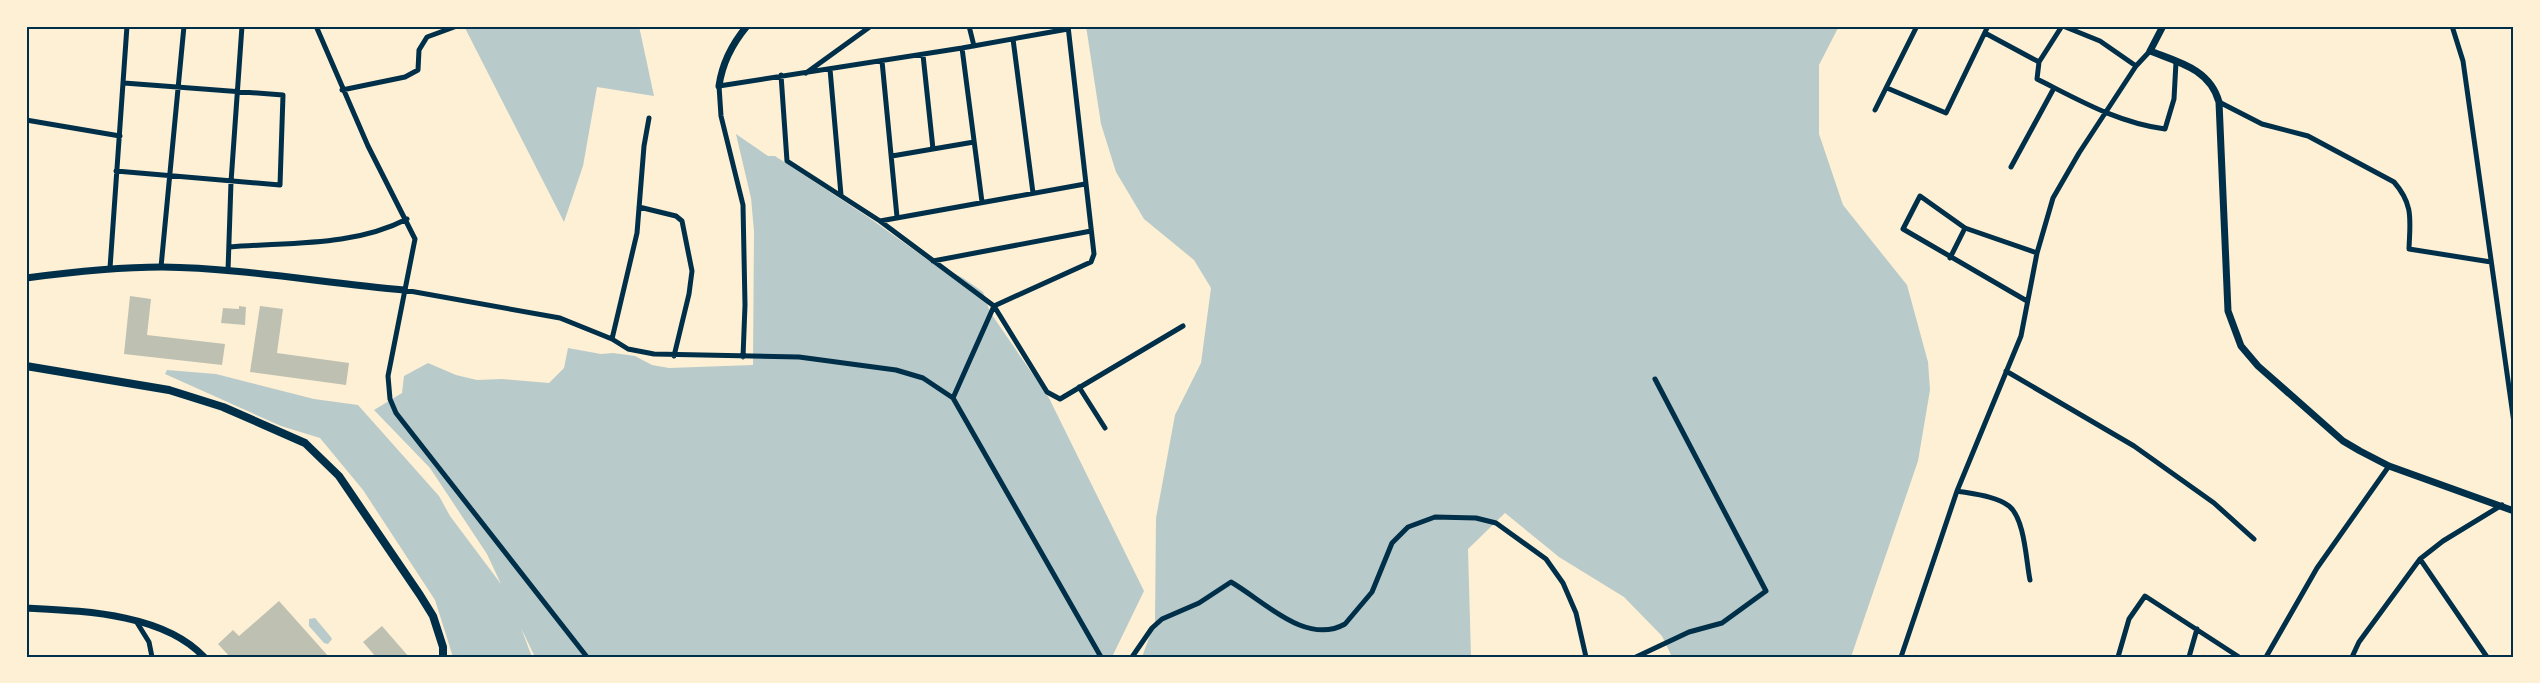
<svg xmlns="http://www.w3.org/2000/svg" width="2540" height="683" font-family="Inter,sans-serif">
	<style>
		.green { fill: #b9caca }
		.building { fill: #bec0b2 }
		.lines { fill: none; stroke-linecap: round; stroke-linejoin: round }
		.minor { stroke: #003049; stroke-width: 5 }
		.tertiary { stroke: #003049; stroke-width: 7 }
		.secondary { stroke: #003049; stroke-width: 8 }
		.neatline { fill: none; stroke: #003049; stroke-width: 2 }
	</style>
	<rect width="100%" height="100%" fill="#fdf0d5"/>
	<path class="green" d="M 471,26 L 639,26 L 654,96 L 597,87 L 583,166 L 564,222 L 465,28 Z
		M 1086,26 L 1839,26 L 1819,65 L 1819,134 L 1843,205 L 1907,285 L 1928,362 L 1930,390 L 1918,461 L 1851,657 L 1672,657 L 1662,636 L 1624,597 L 1559,557 L 1505,513 L 1468,549 L 1471,657 L 1142,657 L 1155,622 L 1156,518 L 1175,415 L 1201,363 L 1211,288 L 1194,260 L 1144,219 L 1116,172 L 1101,124 Z
		M 736,134 L 768,156 L 775,156 L 868,217 L 928,260 L 963,278 L 983,292 L 990,312 L 1049,398 L 1144,591 L 1112,657 L 535,657 L 521,628 L 532,657 L 453,657 L 435,600 L 363,490 L 320,438 L 281,426 L 165,374 L 167,370 L 216,374 L 314,399 L 358,405 L 439,496 L 450,516 L 501,584 L 487,554 L 430,468 L 374,410 L 402,393 L 404,376 L 428,363 L 456,375 L 477,380 L 502,379 L 549,383 L 564,368 L 568,348 L 601,354 L 613,353 L 635,356 L 652,365 L 669,368 L 753,365 L 754,231 L 751,198 Z
		M 315,618 L 330,636 L 332,639 L 328,644 L 324,643 L 309,626 L 309,619 Z"/>
	<path class="building" d="M 130,296 L 151,299 L 147,335 L 225,344 L 222,365 L 124,354 Z
		M 239,306 L 246,307 L 245,325 L 221,323 L 223,308 L 239,309 Z
		M 260,306 L 283,309 L 277,353 L 349,363 L 346,385 L 250,372 Z
		M 279,601 L 329,657 L 230,657 L 218,644 L 233,630 L 239,636 Z
		M 382,626 L 409,657 L 376,657 L 363,642 Z"/>
	<g class="lines">
		<path class="minor" d="M 316,26 L 368,146 L 415,239 L 388,376 L 390,399 L 396,413 L 587,657
			M 969,26 L 974,46
			M 2063,26 L 2100,41 L 2136,66
			M 2452,26 L 2463,61 L 2514,423
			M 1985,33 L 2039,62 L 2037,79 C 2079,100 2118,123 2165,129 L 2174,99 L 2176,62
			M 1013,39 L 1033,193
			M 962,48 L 982,202
			M 923,55 L 933,149
			M 882,61 L 897,217
			M 2039,62 L 2062,26
			M 830,69 L 841,195
			M 806,73 L 871,26
			M 781,75 L 787,161 L 880,221 L 994,306 L 1047,392 L 1060,399 L 1183,326
			M 1887,88 L 1946,113 L 1988,26
			M 342,90 L 405,77 L 418,70 L 419,50 L 427,37 L 457,26
			M 2219,102 L 2262,124 L 2308,136 L 2394,182 C 2414,205 2410,220 2409,249 L 2491,262
			M 1875,110 L 1917,26
			M 26,120 L 120,136
			M 892,156 L 974,142
			M 2011,167 L 2054,88
			M 116,171 L 280,185 L 283,95 L 124,83
			M 639,207 L 676,216 L 682,221 L 692,271 L 689,294 L 674,356
			M 880,221 L 1085,184
			M 230,247 C 288,242 353,247 407,219
			M 1950,258 L 1965,228
			M 933,261 L 1091,231
			M 161,267 L 184,26
			M 110,268 L 127,26
			M 228,271 L 231,182 L 242,26
			M 404,290 L 560,318 L 612,339 L 628,349 L 654,354 L 799,357 L 896,370 L 923,378 L 953,398 L 1101,657
			M 2027,301 L 1903,229 L 1920,196 L 1965,228 L 2037,253
			M 612,339 L 637,233 L 644,146 L 649,118
			M 743,357 L 745,305 L 743,205 L 721,116 L 719,86 L 962,48 L 1068,29
			M 2006,371 L 2134,446 L 2214,503 L 2254,539
			M 1079,387 L 1105,428
			M 953,398 L 994,306 L 1091,262 L 1094,254 L 1068,26
			M 1957,491 C 1973,494 1996,496 2009,506 C 2025,519 2026,561 2030,580
			M 2420,559 L 2487,657
			M 136,621 L 149,642 L 152,657
			M 1132,657 L 1152,628 L 1162,619 L 1199,603 L 1231,582 C 1264,601 1306,646 1345,624 L 1372,592 L 1392,543 L 1408,527 L 1435,517 L 1476,518 L 1496,523 L 1546,559 L 1563,583 L 1576,613 L 1586,657
			M 1636,657 L 1689,632 L 1722,623 L 1766,591 L 1655,379
			M 1901,657 L 1957,491 L 2021,336 L 2037,253 L 2053,198 L 2079,153 L 2136,66 L 2150,51
			M 2118,657 L 2129,619 L 2145,596 L 2239,657
			M 2189,657 L 2197,629
			M 2266,657 L 2317,568 L 2389,466
			M 2352,657 L 2359,642 L 2420,559 L 2443,541 L 2502,505"/>
		<path class="tertiary" d="M 2163,26 L 2150,51 C 2178,62 2210,69 2219,102 L 2228,311 L 2241,346 L 2258,366 L 2343,441 L 2360,451 L 2389,466 L 2514,511
			M 719,86 C 722,64 732,44 747,26
			M 26,278 C 71,272 116,267 162,267 C 243,268 323,283 404,290
			M 26,608 C 82,611 163,613 204,657"/>
		<path class="secondary" d="M 26,366 L 169,390 L 223,407 L 305,443 L 339,476 L 420,595 L 433,616 L 443,647 L 443,657"/>
	</g>
	<rect width="2540" height="683" fill="none" stroke="#fdf0d5" stroke-width="55"/>
	<rect x="28" y="28" width="2484" height="628" class="neatline"/>
</svg>
